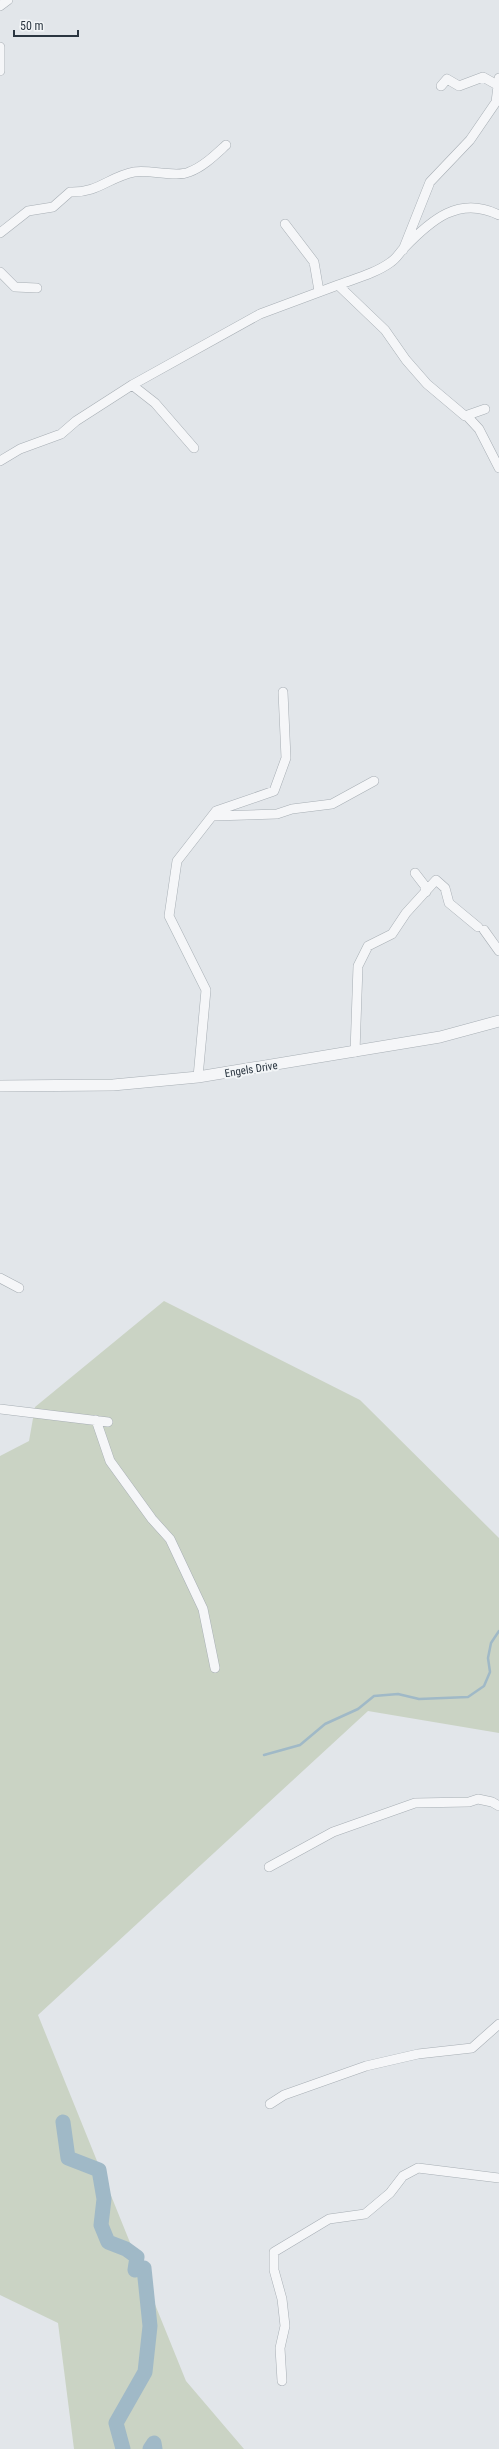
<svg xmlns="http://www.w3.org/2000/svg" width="499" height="2449" font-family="'Roboto Condensed',sans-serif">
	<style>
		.green { fill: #cad3c4 }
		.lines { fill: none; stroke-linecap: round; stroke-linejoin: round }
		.stream { stroke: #a0b9c7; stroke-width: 2.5 }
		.river { stroke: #a0b9c7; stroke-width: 15 }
		.minor-casing { stroke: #a7aeb4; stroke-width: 10 }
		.tertiary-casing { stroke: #a7aeb4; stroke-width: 12 }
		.minor { stroke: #f5f6f8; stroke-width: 9 }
		.tertiary { stroke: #f5f6f8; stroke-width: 11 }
		.labels { text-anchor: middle; stroke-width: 4; stroke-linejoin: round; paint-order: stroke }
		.street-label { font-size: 11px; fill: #2b3641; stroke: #f2f5f7 }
	</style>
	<rect width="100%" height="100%" fill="#e2e6ea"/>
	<path class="green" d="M 164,1301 L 360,1400 L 499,1538 L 499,1733 L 368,1711 L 38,2015 L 186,2381 L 244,2449 L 74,2449 L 58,2323 L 0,2295 L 0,1456 L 29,1441 L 35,1407 Z"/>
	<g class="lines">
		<path class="stream" d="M 264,1755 L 300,1745 L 325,1724 L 358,1709 L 374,1696 L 398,1694 L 419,1699 L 468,1697 L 484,1686 L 490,1672 L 488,1658 L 491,1643 L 499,1631"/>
		<path class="river" d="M 63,2122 L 68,2158 L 99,2170 L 104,2199 L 101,2225 L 108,2242 L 126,2249 L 137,2257 L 135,2270 L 144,2268 L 150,2326 L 145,2372 L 116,2423 L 123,2449
			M 150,2449 L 154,2443 L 155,2449"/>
		<defs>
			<path id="minor" d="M 0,6 L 8,0
				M 0,47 L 0,71
				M 441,86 L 447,79 L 459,86 L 483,77 L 499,86
				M 285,224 L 314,262 L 319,291
				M 0,233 L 28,211 L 53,207 L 70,192 C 98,193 109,177 134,172 C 149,169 176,178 189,172 C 203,167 215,155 226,145
				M 403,250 L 430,182 L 470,140 L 496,102 L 499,78
				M 0,272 L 15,287 L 37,288
				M 338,285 C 357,278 376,273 391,262 C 397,258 399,253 404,248 C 431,220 459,195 499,215
				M 132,385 L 155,403 L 194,448
				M 467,416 L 479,429 L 499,468
				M 0,461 L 20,449 L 61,434 L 76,421 L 132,385 L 260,314 L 338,285 L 385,330 L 406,360 L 427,384 L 465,416 L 485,409
				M 213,816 L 277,814 L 292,809 L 332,804 L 374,781
				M 415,873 L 425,886 L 426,892
				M 484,930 L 499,951
				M 355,1052 L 358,966 L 368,946 L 392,934 L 406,913 L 436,880 L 445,888 L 449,903 L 478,927
				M 198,1077 L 206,990 L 169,916 L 177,861 L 216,811 L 274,791 L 286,758 L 283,692
				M 0,1278 L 19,1288
				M 0,1409 L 108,1422
				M 96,1420 L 110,1461 L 152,1519 L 170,1539 L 203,1609 L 215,1668
				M 269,1867 L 333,1832 L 415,1803 L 469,1802 L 478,1799 L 492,1802 L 499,1806
				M 270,2104 L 284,2095 L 366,2066 L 418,2054 L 472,2048 L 499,2024
				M 282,2381 L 280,2348 L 285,2326 L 282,2299 L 274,2270 L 274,2252 L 329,2219 L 365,2214 L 390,2193 L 403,2176 L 418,2168 L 499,2178"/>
			<path id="tertiary" d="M 0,1086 L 113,1085 L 198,1077 L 440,1037 L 499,1021"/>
		</defs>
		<use href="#minor" class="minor-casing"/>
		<use href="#tertiary" class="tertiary-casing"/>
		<use href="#minor" class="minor"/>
		<use href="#tertiary" class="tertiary"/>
	</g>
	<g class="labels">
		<g class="street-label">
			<text transform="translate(251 1069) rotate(-9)" y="4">Engels Drive</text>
		</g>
	</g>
	<path d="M14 30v6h64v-6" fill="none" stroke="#2b3641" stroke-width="2"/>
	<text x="20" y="30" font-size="12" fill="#2b3641" stroke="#f2f5f7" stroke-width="3" paint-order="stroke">50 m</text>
</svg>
